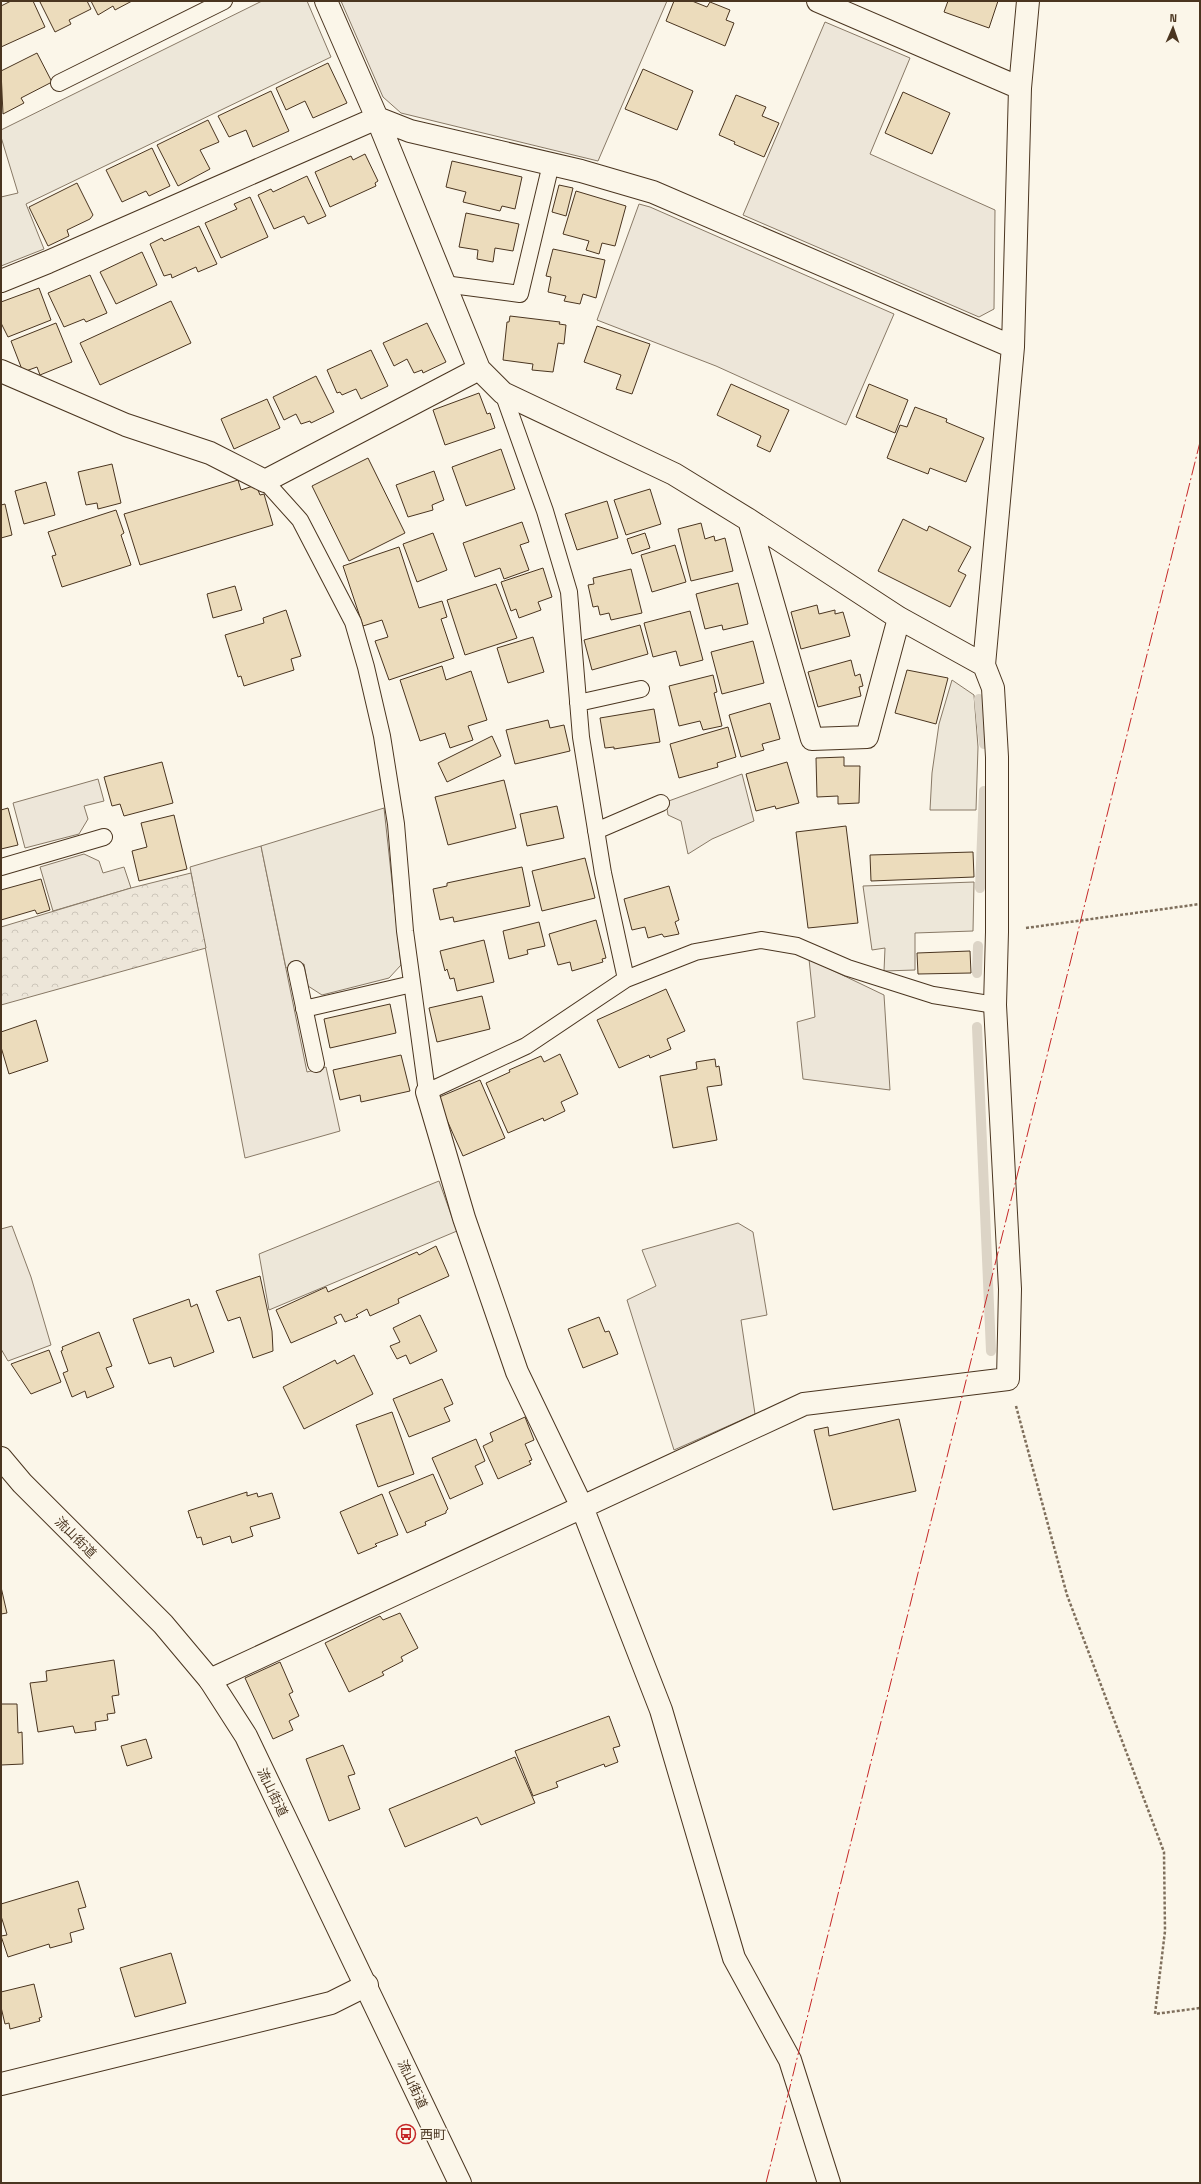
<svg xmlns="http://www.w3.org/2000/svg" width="1201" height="2184" font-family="'Space Grotesk','Noto Sans JP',sans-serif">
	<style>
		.grass { fill: #ede6d9; stroke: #887966 }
		.forest { fill: url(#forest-crowns); stroke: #887966 }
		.parking { fill: #ede7d9; stroke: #887966 }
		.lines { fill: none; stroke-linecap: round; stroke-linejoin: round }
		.stream { stroke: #dcd4c6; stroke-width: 10 }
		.building { fill: #ecdcbc; stroke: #4a3520 }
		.lane-casing { stroke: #4a3520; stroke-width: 18 }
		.street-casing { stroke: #4a3520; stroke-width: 24 }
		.primary-casing { stroke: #4a3520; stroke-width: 24 }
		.path { stroke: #7f6f5c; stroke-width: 2.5; stroke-dasharray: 3 2; stroke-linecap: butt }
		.lane { stroke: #fbf6e9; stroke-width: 16 }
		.street { stroke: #fbf6e9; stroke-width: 22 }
		.primary { stroke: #fbf6e9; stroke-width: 22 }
		.power { stroke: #c62828; stroke-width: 1; stroke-dasharray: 14 3 2 3; stroke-linecap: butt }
		.labels { text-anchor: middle; stroke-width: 3; stroke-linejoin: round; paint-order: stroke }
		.street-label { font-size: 13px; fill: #4a3520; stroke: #fbf6e9 }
		.poi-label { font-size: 13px; fill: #4a3520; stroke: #fbf6e9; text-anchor: start }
	</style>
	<defs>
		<pattern id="forest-crowns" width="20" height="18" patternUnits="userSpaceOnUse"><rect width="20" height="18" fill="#ede6d9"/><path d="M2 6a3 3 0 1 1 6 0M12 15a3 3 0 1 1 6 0" fill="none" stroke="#cdc6ba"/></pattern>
	</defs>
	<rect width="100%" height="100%" fill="#fbf6e9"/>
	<path class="grass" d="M 341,1 L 667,1 L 598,161 L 401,113 L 383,97 Z
		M 825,22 L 910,58 L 870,154 L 995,210 L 994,309 L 979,317 L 743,215 Z
		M 639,204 L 650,207 L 894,314 L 846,425 L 716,366 L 597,320 Z
		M 742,774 L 754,821 L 712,839 L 688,854 L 681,821 L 668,815 L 666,802 Z
		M 98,779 L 104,801 L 84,806 L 88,819 L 79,834 L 25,848 L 13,803 Z
		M 261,846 L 307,1072 L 326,1067 L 340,1131 L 245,1158 L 190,867 Z
		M 84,854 L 99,861 L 103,873 L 124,867 L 131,888 L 53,911 L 40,867 Z
		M 809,959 L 884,995 L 890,1090 L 803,1079 L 797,1022 L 815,1017 Z
		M 738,1223 L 753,1232 L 767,1315 L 741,1320 L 755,1414 L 674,1450 L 627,1300 L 656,1286 L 642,1250 Z
		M 12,1226 L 31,1277 L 51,1345 L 8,1361 L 1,1349 L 1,1229 Z"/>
	<path class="forest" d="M 191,873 L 206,948 L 1,1005 L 1,927 L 131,888 Z"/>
	<path class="parking" d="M 262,1 L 307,1 L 331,57 L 26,204 L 44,249 L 1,266 L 1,197 L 18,193 L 1,137 L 1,130 Z
		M 952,680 L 974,695 L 978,747 L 976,810 L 930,810 L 932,773 L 939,724 Z
		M 384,808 L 401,965 L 389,978 L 322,995 L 308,986 L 304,964 L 286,968 L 261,846 Z
		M 974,882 L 973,931 L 915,933 L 915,970 L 884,971 L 885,948 L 872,950 L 863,886 Z
		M 439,1181 L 457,1231 L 269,1310 L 259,1254 Z"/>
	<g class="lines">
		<path class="stream" d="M 979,699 L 984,744
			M 980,888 L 984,791
			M 977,973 L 978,946
			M 977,1027 L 991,1351"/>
	</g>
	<path class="building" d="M 11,1 L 33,1 L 45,27 L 1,47 L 1,6 Z
		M 42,1 L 87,1 L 91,9 L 69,20 L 71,24 L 55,32 L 40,2 Z
		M 91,1 L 132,1 L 115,10 L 113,6 L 98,15 Z
		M 674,1 L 692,1 L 707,7 L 710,2 L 730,10 L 726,20 L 734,23 L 725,46 L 666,21 Z
		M 948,1 L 998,1 L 989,28 L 944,12 Z
		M 37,53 L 52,82 L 21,98 L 24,103 L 3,114 L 1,71 Z
		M 328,63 L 347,103 L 313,118 L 305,101 L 286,110 L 276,88 Z
		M 643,69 L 693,91 L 677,130 L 625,109 Z
		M 271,91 L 289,131 L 253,147 L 246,130 L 229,137 L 218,116 Z
		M 903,92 L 950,113 L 932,154 L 885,133 Z
		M 736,95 L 766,107 L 762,116 L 779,123 L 764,157 L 734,144 L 735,142 L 719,135 Z
		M 208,120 L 219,142 L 200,150 L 210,169 L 178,186 L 157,145 Z
		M 152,148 L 170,186 L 149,196 L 146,191 L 122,202 L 106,170 Z
		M 365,154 L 378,181 L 375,183 L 376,186 L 330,207 L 315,172 L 351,156 L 353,160 Z
		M 452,161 L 522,177 L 515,209 L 502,206 L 500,211 L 463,202 L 466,192 L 446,187 Z
		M 307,176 L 326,216 L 308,224 L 304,216 L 274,229 L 258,195 L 271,189 L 273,192 Z
		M 77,183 L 93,215 L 90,219 L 67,230 L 69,236 L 48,246 L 29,207 Z
		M 559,185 L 573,188 L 566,216 L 552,212 Z
		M 576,191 L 626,206 L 615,246 L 602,243 L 599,254 L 586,250 L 589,241 L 563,234 Z
		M 250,197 L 268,237 L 221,258 L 205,223 L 237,209 L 234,204 Z
		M 466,213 L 519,224 L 513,251 L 495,248 L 493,262 L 477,259 L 478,250 L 459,247 Z
		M 199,226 L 217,264 L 198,272 L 196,267 L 172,278 L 171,274 L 164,276 L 150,244 L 162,238 L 164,241 Z
		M 553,249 L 605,260 L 596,298 L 583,294 L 580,304 L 564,301 L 566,296 L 548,292 L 551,277 L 546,276 Z
		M 142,252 L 157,285 L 116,304 L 100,272 Z
		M 90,275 L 107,313 L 86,322 L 84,319 L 64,327 L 48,293 Z
		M 39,288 L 51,320 L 8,337 L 1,323 L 1,302 Z
		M 171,301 L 191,343 L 100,385 L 80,343 Z
		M 510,316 L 560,322 L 559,324 L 566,325 L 564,344 L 558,343 L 553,372 L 532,370 L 533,364 L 503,360 L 507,322 L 509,322 Z
		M 56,323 L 72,362 L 40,375 L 37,367 L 23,372 L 11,341 Z
		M 427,323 L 446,362 L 423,373 L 422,370 L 414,373 L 407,359 L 394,366 L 383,343 Z
		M 597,326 L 650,344 L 632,394 L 616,389 L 621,375 L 584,362 Z
		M 371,350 L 388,386 L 361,399 L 356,389 L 342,395 L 340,392 L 337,393 L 327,370 Z
		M 316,376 L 334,412 L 311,423 L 310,421 L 301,424 L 296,414 L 284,420 L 273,397 Z
		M 731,384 L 789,410 L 770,452 L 757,446 L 761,436 L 717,415 Z
		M 869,384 L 908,400 L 895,433 L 856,417 Z
		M 479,393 L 487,414 L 490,413 L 495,428 L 445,445 L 433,410 Z
		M 267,399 L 280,428 L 234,449 L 221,419 Z
		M 915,407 L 947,419 L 946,422 L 984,438 L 966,482 L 930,468 L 928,474 L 887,458 L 900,425 L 907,427 Z
		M 501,449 L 515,489 L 466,506 L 452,467 Z
		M 368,458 L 405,533 L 349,561 L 312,486 Z
		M 112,464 L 121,503 L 98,509 L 97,503 L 86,505 L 78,472 Z
		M 434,471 L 444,500 L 432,505 L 433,510 L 408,517 L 396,485 Z
		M 238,480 L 241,490 L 256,485 L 260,495 L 264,494 L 273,525 L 140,565 L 124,514 Z
		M 46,482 L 55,515 L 24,524 L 15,491 Z
		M 650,489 L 661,524 L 626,535 L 614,500 Z
		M 607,501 L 618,538 L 577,550 L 565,514 Z
		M 5,504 L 12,535 L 1,538 L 1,505 Z
		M 116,510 L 124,533 L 121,535 L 131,565 L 62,587 L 52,556 L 56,555 L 48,532 Z
		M 903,519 L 927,531 L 929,526 L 971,547 L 958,571 L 966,575 L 950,607 L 878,571 Z
		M 522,522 L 529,542 L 520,545 L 529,570 L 504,579 L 500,568 L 475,577 L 463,543 Z
		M 701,523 L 705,539 L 714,536 L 715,541 L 725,538 L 733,571 L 691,581 L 678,529 Z
		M 433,533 L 447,570 L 417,582 L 403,544 Z
		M 645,533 L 650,548 L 632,554 L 627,539 Z
		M 675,545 L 686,582 L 652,592 L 641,555 Z
		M 399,547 L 419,608 L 442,601 L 447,617 L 441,619 L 454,658 L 389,680 L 375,641 L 388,637 L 382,620 L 363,626 L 343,566 Z
		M 543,568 L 552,597 L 538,602 L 541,610 L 519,618 L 516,609 L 511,611 L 501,582 Z
		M 631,569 L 642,613 L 611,620 L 609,613 L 600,615 L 598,606 L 593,607 L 588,585 L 594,584 L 593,578 Z
		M 738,583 L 748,624 L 723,630 L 722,625 L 705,629 L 696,594 Z
		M 496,584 L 517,638 L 465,655 L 447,600 Z
		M 235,586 L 242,610 L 213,618 L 207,594 Z
		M 817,605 L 819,614 L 835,610 L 835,614 L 843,612 L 850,636 L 801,649 L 791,612 Z
		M 286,610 L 301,656 L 291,659 L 294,670 L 244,686 L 241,676 L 238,677 L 225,635 L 264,623 L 263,618 Z
		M 690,611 L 703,660 L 680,666 L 676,651 L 653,657 L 644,623 Z
		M 640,625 L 648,654 L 592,670 L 584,640 Z
		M 533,637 L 544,672 L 508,683 L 497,648 Z
		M 753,641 L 764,683 L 722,694 L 711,652 Z
		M 851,660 L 855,676 L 860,674 L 863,686 L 859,687 L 861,696 L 818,707 L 808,672 Z
		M 442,666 L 446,680 L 471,671 L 487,720 L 468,726 L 473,740 L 450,748 L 445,733 L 420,741 L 400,680 Z
		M 907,670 L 948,678 L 936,724 L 895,713 Z
		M 713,675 L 717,692 L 714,693 L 722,726 L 703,730 L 700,721 L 679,726 L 669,686 Z
		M 770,703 L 780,739 L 762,744 L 764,750 L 741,757 L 729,715 Z
		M 654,709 L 660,742 L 614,749 L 614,747 L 605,748 L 600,718 Z
		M 548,720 L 550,728 L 564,725 L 570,751 L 515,764 L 506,730 Z
		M 728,727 L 736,757 L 717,763 L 718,767 L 679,778 L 670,744 Z
		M 492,736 L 501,756 L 447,782 L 438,763 Z
		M 844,757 L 844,766 L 860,766 L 859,803 L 838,804 L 838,796 L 817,797 L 816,758 Z
		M 162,762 L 173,803 L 124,816 L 120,804 L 112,806 L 104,777 Z
		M 787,762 L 799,803 L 776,809 L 775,806 L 756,811 L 746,774 Z
		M 504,780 L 516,828 L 448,845 L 435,797 Z
		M 557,806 L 564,838 L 527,846 L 520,814 Z
		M 8,808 L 18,845 L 1,849 L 1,810 Z
		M 174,815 L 187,869 L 139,881 L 132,851 L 147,847 L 141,823 Z
		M 846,826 L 858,923 L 808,928 L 796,832 Z
		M 973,852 L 974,877 L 871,881 L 870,855 Z
		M 585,858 L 595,898 L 542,911 L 532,871 Z
		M 522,867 L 530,906 L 454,922 L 453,917 L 440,920 L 433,889 L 447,886 L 447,883 Z
		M 41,879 L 50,910 L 37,914 L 35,910 L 1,920 L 1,890 Z
		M 669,886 L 679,920 L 675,922 L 679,934 L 664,937 L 662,934 L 648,938 L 645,927 L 632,930 L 624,899 Z
		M 596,920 L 606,958 L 602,959 L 603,962 L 572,971 L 570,962 L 558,965 L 549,934 Z
		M 539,922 L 545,946 L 527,950 L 528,954 L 509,959 L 503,931 Z
		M 484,940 L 494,982 L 457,991 L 454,978 L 450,979 L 447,969 L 445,971 L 440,951 Z
		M 970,951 L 971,973 L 918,974 L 917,953 Z
		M 666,989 L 685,1031 L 667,1039 L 671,1049 L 650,1058 L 649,1055 L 619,1068 L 597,1020 Z
		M 482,996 L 490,1029 L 437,1042 L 429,1008 Z
		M 390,1004 L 396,1033 L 330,1048 L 324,1019 Z
		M 36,1020 L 48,1061 L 9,1074 L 1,1047 L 1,1032 Z
		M 560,1054 L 578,1094 L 561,1102 L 565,1111 L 544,1121 L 543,1118 L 508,1133 L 486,1083 L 510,1072 L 509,1070 L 541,1056 L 544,1062 Z
		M 401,1055 L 410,1091 L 361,1102 L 360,1095 L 340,1100 L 333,1070 Z
		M 715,1059 L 716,1067 L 719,1066 L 722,1085 L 707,1087 L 717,1140 L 673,1148 L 660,1076 L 697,1069 L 696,1062 Z
		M 480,1080 L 505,1138 L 463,1156 L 437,1098 Z
		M 436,1246 L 449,1276 L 398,1299 L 399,1303 L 370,1316 L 367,1309 L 356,1315 L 358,1317 L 345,1322 L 341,1314 L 334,1317 L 337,1323 L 291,1343 L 276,1310 L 326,1287 L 328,1292 L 417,1252 L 419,1255 Z
		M 260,1276 L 272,1331 L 273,1351 L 253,1358 L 240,1317 L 228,1321 L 216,1291 Z
		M 189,1299 L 191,1307 L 197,1304 L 214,1352 L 174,1367 L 171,1357 L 149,1364 L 133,1319 Z
		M 420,1315 L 437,1351 L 410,1364 L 406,1355 L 397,1359 L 390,1346 L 400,1342 L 393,1328 Z
		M 599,1317 L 605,1332 L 609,1331 L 618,1354 L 583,1368 L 568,1329 Z
		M 99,1332 L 112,1366 L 106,1368 L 114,1387 L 87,1398 L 85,1391 L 72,1397 L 63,1373 L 68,1371 L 61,1351 L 63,1350 L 62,1347 Z
		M 49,1350 L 61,1382 L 31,1394 L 11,1364 Z
		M 354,1355 L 373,1394 L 304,1429 L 283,1387 L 335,1360 L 337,1364 Z
		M 442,1379 L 453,1404 L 444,1408 L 450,1421 L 409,1437 L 393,1399 Z
		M 392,1412 L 414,1474 L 378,1487 L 356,1425 Z
		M 525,1417 L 534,1440 L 525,1444 L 532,1460 L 529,1461 L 531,1464 L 498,1479 L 483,1446 L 493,1441 L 490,1433 Z
		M 899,1419 L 916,1491 L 833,1510 L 814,1430 L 828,1427 L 829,1436 Z
		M 476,1439 L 485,1461 L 475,1466 L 483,1484 L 450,1499 L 432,1458 Z
		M 433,1474 L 448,1509 L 446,1511 L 446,1513 L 425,1522 L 426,1525 L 407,1533 L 389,1492 Z
		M 247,1492 L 247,1496 L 257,1493 L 258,1497 L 272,1493 L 280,1518 L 250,1527 L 253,1536 L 232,1543 L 230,1536 L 203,1545 L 201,1537 L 197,1538 L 188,1511 Z
		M 382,1494 L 398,1535 L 375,1544 L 377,1546 L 358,1554 L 340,1512 Z
		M 1,1587 L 7,1613 L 1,1614 Z
		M 400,1613 L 418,1648 L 401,1657 L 403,1661 L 382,1672 L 384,1675 L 349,1692 L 325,1643 L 380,1616 L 383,1620 Z
		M 114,1660 L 119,1695 L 112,1696 L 115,1713 L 107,1714 L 108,1720 L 95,1722 L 96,1730 L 75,1733 L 73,1726 L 38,1732 L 30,1683 L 47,1681 L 46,1671 Z
		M 280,1662 L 293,1692 L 289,1694 L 299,1716 L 289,1721 L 293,1730 L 273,1739 L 245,1678 Z
		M 1,1704 L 17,1704 L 18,1733 L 22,1732 L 23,1764 L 1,1765 Z
		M 609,1716 L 620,1746 L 613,1748 L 618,1762 L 605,1767 L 604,1764 L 556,1782 L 558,1787 L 533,1796 L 515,1751 Z
		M 146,1739 L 152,1758 L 127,1766 L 121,1746 Z
		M 343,1745 L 355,1774 L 348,1776 L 360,1809 L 329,1821 L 306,1759 Z
		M 515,1757 L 535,1803 L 481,1825 L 477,1817 L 405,1847 L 389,1809 Z
		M 78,1881 L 86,1907 L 78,1909 L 84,1929 L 70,1933 L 72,1942 L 50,1948 L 49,1944 L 8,1957 L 1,1936 L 7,1935 L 1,1916 L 1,1904 Z
		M 171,1953 L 186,2003 L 135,2017 L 120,1968 Z
		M 34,1984 L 42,2017 L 39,2018 L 40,2021 L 10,2029 L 9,2023 L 5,2024 L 1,2007 L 1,1992 Z"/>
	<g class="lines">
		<defs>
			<path id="lane" d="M 59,83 L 224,1
				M 444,284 L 520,294 L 551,164
				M 503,393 L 545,511 L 569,592 L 581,737 L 603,873 L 626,979
				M 265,481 L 300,520 L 353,622 L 366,667 L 382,736 L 396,824 L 405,931 L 427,1092 L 526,1046 L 626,979 L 695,952 L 761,940 L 797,946 L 848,968 L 933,995 L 995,1005
				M 578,703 L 641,689
				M 596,831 L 661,803
				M 1,867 L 104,837
				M 296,969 L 316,1064
				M 304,1009 L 412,984"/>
			<path id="street" d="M 326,1 L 377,118 L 479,369 L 503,393 L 674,474 L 749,520 L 899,618 L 984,665
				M 818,1 L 1020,88
				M 1,281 L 48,262 L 377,118 L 410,131 L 581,171 L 653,192 L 1013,347
				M 1,371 L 126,425 L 210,453 L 265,481 L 479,369
				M 749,520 L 812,739 L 867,737 L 899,618
				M 427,1092 L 464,1218 L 517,1372 L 582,1507 L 661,1710 L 734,1958 L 790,2060 L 829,2183
				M 210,1680 L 804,1404 L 1008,1379 L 1010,1289 L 995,1005 L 997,932 L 997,757 L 993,688 L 984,665 L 1013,347 L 1020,88 L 1028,1
				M 1,2084 L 331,2003 L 367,1985"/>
			<path id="primary" d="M 1,1458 L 22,1483 L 163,1624 L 210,1680 L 246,1736 L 460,2183"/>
		</defs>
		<use href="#lane" class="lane-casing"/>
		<use href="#street" class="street-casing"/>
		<use href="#primary" class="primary-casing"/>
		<path class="path" d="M 1026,928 L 1200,904
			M 1016,1406 L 1067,1595 L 1164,1852 L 1165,1931 L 1155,2014 L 1200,2008"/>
		<use href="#lane" class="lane"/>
		<use href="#street" class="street"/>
		<use href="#primary" class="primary"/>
		<path class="power" d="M 766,2183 L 1200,442"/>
	</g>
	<defs>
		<symbol id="bus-ring" viewBox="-11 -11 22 22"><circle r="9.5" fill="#fbf6e9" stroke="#c62828" stroke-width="1.5"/><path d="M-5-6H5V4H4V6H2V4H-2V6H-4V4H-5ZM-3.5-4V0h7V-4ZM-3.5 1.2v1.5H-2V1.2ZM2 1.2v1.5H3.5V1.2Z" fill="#c62828"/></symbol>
	</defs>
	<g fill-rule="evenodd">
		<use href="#bus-ring" x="395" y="2123" width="22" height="22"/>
	</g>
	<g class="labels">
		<g class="street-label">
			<text transform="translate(76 1537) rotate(45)" y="5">流山街道</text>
			<text transform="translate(273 1792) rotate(64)" y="5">流山街道</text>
			<text transform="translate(413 2084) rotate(65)" y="5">流山街道</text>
		</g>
		<g class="poi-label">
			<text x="420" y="2139">西町</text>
		</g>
	</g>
	<rect width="1201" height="2184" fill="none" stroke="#4a3520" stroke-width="4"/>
	<g transform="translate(1173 28) rotate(2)" stroke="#fbf6e9" stroke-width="3" paint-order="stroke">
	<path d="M0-3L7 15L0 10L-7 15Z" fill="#4a3520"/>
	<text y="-6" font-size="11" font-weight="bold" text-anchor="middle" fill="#4a3520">N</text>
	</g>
</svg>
